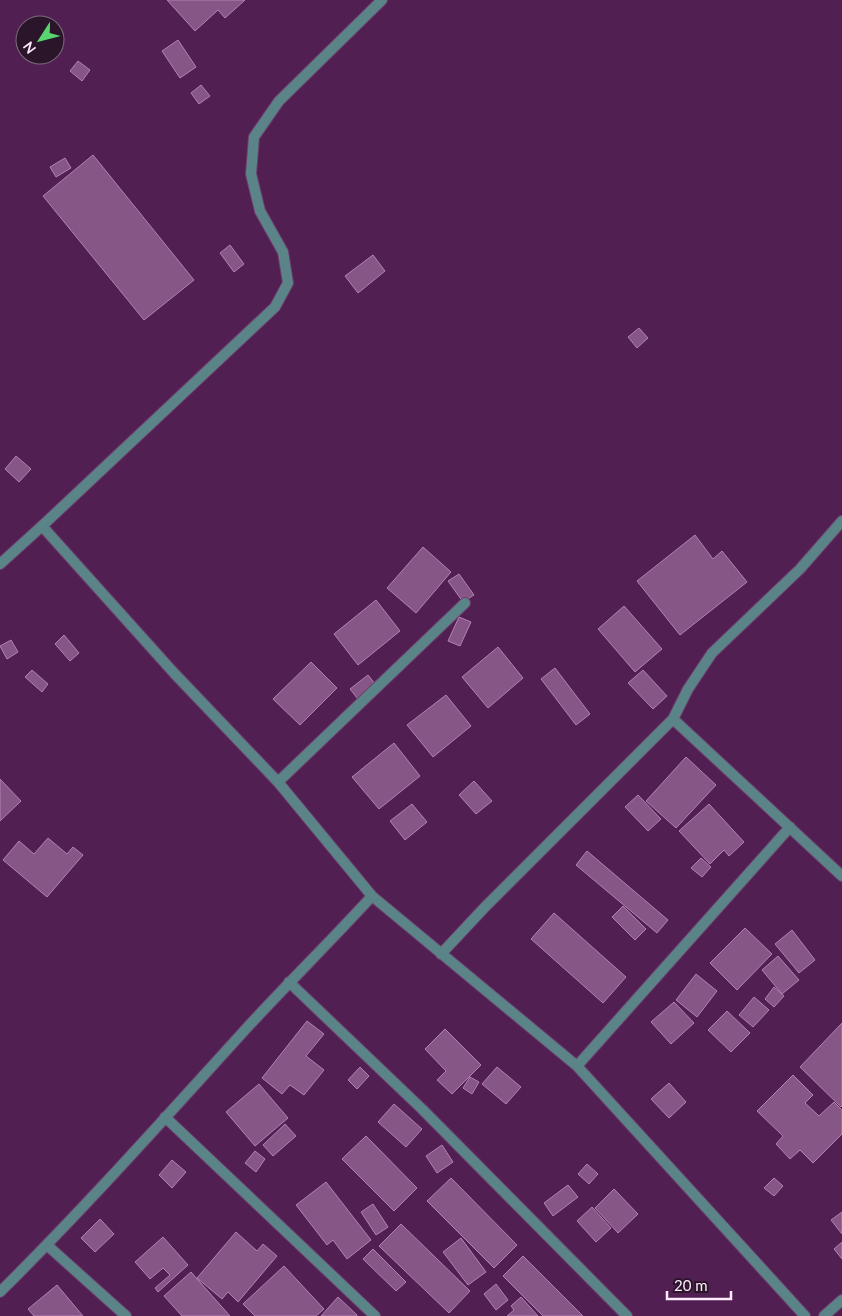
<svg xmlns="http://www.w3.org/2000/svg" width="842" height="1316" font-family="Lato,sans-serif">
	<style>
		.building { fill: #865786; stroke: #b77fb6 }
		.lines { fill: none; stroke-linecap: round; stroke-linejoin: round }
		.service-casing { stroke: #6d406d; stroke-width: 12 }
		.minor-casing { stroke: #6d406d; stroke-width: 12 }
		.service { stroke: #5b8489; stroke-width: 10 }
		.minor { stroke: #5b8489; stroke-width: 10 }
	</style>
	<rect width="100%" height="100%" fill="#511f51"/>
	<path class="building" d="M 167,0 L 245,0 L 225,18 L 218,10 L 195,31 Z
		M 178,40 L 196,67 L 180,78 L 162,51 Z
		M 78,61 L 90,70 L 82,81 L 70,71 Z
		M 201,85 L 210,96 L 199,104 L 191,93 Z
		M 93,155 L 194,280 L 144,320 L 43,196 Z
		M 65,158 L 71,168 L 56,177 L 50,167 Z
		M 230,245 L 244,264 L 234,272 L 220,253 Z
		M 373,255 L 385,271 L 358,293 L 345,276 Z
		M 639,328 L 648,338 L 637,348 L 628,337 Z
		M 16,456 L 31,469 L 19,482 L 5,469 Z
		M 695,535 L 713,559 L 722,551 L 747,582 L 680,635 L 637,581 Z
		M 423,547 L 451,572 L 416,613 L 387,588 Z
		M 459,574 L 474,595 L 463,602 L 448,581 Z
		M 376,600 L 400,631 L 358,665 L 334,634 Z
		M 624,606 L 662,649 L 635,672 L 598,629 Z
		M 459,617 L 471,622 L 460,646 L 448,641 Z
		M 64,635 L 79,653 L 70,661 L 55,644 Z
		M 11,640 L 18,652 L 7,659 L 0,646 Z
		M 498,647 L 523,678 L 488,708 L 462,677 Z
		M 311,662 L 337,688 L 300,725 L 273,699 Z
		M 555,668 L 590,714 L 576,725 L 541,679 Z
		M 32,670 L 48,684 L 42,692 L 25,677 Z
		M 643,670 L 667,696 L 653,709 L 628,683 Z
		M 368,675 L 379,689 L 361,703 L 350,689 Z
		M 446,695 L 471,726 L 433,757 L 407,725 Z
		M 394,743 L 420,776 L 379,809 L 352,777 Z
		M 686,757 L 716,785 L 676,828 L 646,801 Z
		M 0,779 L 21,801 L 0,821 Z
		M 474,781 L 492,801 L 476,814 L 459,795 Z
		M 638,795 L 661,819 L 648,831 L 625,807 Z
		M 412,804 L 427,822 L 405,840 L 390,821 Z
		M 709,804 L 744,842 L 729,856 L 724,850 L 710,864 L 679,831 Z
		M 48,838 L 67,854 L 73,847 L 83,855 L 47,897 L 3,860 L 19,841 L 34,854 Z
		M 587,851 L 668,920 L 657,933 L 576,865 Z
		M 701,858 L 711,867 L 702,877 L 691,868 Z
		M 623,906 L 646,929 L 635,940 L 612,917 Z
		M 554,913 L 626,977 L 603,1003 L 531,939 Z
		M 745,928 L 772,954 L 737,990 L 710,963 Z
		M 792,930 L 815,960 L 799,973 L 775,944 Z
		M 778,956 L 799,980 L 782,994 L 762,970 Z
		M 696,974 L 717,991 L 697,1017 L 676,1000 Z
		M 774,987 L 784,996 L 774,1007 L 765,999 Z
		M 754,997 L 769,1010 L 753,1027 L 739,1015 Z
		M 674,1002 L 694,1023 L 671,1044 L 651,1022 Z
		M 727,1011 L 750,1033 L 731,1052 L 708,1030 Z
		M 307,1021 L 324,1034 L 306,1056 L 324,1070 L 304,1095 L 290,1085 L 282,1094 L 262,1078 Z
		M 842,1023 L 842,1106 L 841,1107 L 800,1067 Z
		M 445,1029 L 481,1065 L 452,1094 L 437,1080 L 446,1071 L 425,1049 Z
		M 360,1067 L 369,1076 L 357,1089 L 348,1080 Z
		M 497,1067 L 521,1087 L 506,1104 L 482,1084 Z
		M 793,1075 L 813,1095 L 805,1103 L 819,1116 L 834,1102 L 842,1110 L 842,1134 L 813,1163 L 800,1150 L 790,1159 L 776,1144 L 783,1136 L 757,1111 Z
		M 470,1077 L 479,1082 L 472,1094 L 463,1088 Z
		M 669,1083 L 686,1102 L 669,1118 L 651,1099 Z
		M 259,1084 L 288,1118 L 255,1146 L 226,1112 Z
		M 394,1104 L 422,1129 L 406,1147 L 378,1122 Z
		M 285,1124 L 296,1136 L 273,1156 L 263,1145 Z
		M 366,1136 L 417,1188 L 394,1211 L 342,1159 Z
		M 442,1145 L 453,1162 L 437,1173 L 426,1156 Z
		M 255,1151 L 265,1159 L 256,1172 L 245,1163 Z
		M 172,1160 L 186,1172 L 172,1188 L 159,1175 Z
		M 587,1164 L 598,1174 L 589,1184 L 578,1174 Z
		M 451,1178 L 517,1245 L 494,1268 L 427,1201 Z
		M 774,1178 L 783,1186 L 774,1196 L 764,1188 Z
		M 326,1182 L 371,1240 L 347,1259 L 333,1240 L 327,1245 L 296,1205 Z
		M 568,1185 L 578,1197 L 553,1216 L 544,1203 Z
		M 614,1189 L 638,1214 L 618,1233 L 595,1208 Z
		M 373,1204 L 388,1227 L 376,1235 L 361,1212 Z
		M 592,1207 L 611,1228 L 596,1242 L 577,1221 Z
		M 842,1212 L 842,1234 L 831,1220 Z
		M 100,1219 L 114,1234 L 95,1252 L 81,1238 Z
		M 401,1224 L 470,1291 L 449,1313 L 379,1246 Z
		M 236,1232 L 257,1251 L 263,1244 L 277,1256 L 238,1302 L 228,1292 L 222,1299 L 197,1278 Z
		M 163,1237 L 188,1265 L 158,1292 L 155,1288 L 170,1275 L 163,1268 L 150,1279 L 135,1262 Z
		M 461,1238 L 486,1272 L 468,1285 L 443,1252 Z
		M 842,1242 L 842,1259 L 834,1249 Z
		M 373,1249 L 406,1282 L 396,1291 L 363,1259 Z
		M 523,1256 L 583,1316 L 543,1316 L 503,1276 Z
		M 284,1266 L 324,1309 L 316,1316 L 255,1316 L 243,1304 Z
		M 191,1272 L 230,1316 L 182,1316 L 164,1296 Z
		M 496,1284 L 508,1300 L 496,1310 L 484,1294 Z
		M 57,1285 L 83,1316 L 34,1316 L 28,1309 Z
		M 338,1297 L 357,1315 L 357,1316 L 321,1316 Z
		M 521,1297 L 538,1316 L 507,1316 L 514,1310 L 511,1306 Z"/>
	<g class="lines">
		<defs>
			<path id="service" d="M 0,564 L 42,526"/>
			<path id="minor" d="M 382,0 L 279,101 L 254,137 L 251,174 L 260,211 L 283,252 L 288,283 L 275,307 L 42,526 L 174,673 L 278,782 L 372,896 L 577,1066 L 805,1316
				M 673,719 L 842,876
				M 278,782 L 465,603
				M 441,954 L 485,907 L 673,719 L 688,689 L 712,653 L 800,569 L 842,521
				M 289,982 L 422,1109 L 627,1316
				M 577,1066 L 790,827
				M 165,1117 L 375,1316
				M 48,1246 L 126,1316
				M 0,1292 C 84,1209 164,1119 244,1031 C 286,985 330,942 372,896
				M 824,1316 L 842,1300"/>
		</defs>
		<use href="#service" class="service-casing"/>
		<use href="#minor" class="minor-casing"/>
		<use href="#service" class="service"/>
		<use href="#minor" class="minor"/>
	</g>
	<g transform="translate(40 40) rotate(234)"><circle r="24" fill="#2b152a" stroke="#7f6b7e"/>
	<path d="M0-4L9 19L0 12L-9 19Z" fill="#58d570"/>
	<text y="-8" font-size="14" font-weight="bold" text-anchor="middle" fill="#feebfd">N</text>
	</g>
	<path d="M667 1291v8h64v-8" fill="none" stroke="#feebfd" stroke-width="2.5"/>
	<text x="674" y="1291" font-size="15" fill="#feebfd" stroke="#2b152a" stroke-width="4" paint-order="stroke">20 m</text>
</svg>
